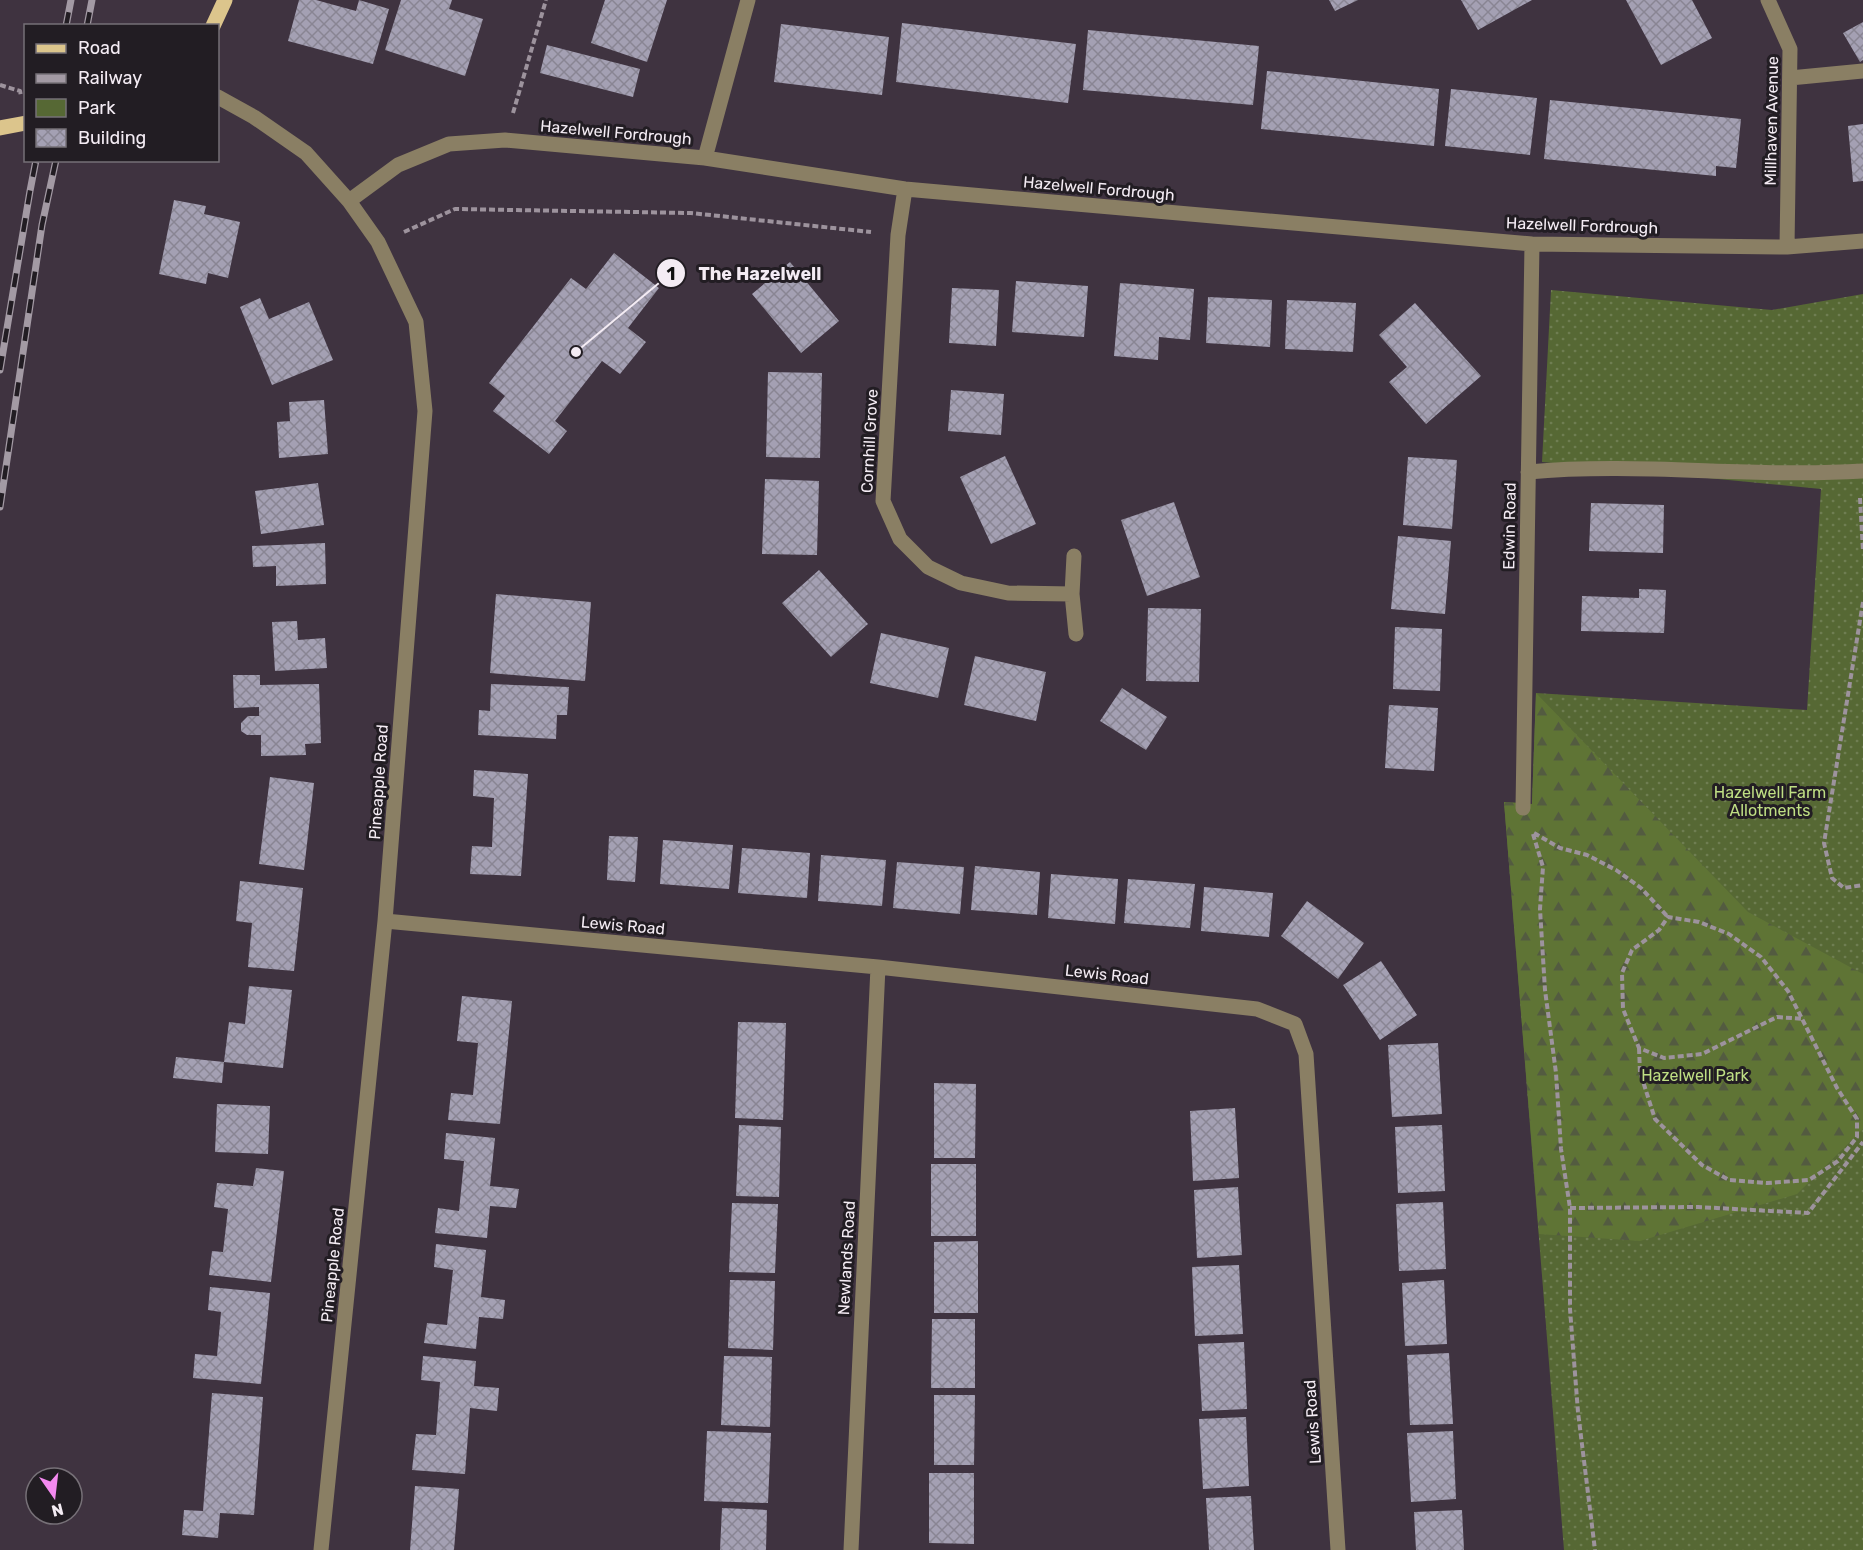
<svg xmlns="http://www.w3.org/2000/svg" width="1863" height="1550" font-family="Rubik,sans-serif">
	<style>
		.green { fill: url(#green-dots) }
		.forest { fill: url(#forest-firs) }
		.building { fill: url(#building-cross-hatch) }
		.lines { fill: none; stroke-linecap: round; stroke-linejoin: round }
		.path { stroke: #9d939d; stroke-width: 4; stroke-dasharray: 6 3; stroke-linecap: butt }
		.minor { stroke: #8a7f64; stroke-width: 15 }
		.major { stroke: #dcc58c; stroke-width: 15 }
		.rail-casing { stroke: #a39aa4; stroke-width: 7 }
		.rail { stroke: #221d23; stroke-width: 4.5; stroke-dasharray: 14; stroke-linecap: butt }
		.labels { text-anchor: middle; stroke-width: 6; stroke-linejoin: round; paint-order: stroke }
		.street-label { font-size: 16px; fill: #f4ecf4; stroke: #221d23 }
		.park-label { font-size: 16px; fill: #bfdf84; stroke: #221d23 }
		.leader { fill: none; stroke: #f4ecf4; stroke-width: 2 }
		.callout-dot { fill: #f4ecf4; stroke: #221d23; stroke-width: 2 }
		.mark-label { font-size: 18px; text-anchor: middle; font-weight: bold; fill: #111 }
		.callout-label { font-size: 18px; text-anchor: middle; font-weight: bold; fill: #f4ecf4; stroke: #221d23; stroke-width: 6; stroke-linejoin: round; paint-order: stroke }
	</style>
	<defs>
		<pattern id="green-dots" width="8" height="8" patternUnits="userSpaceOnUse" patternTransform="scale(1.5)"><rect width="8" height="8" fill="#566834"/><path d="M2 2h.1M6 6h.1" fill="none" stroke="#6f7e52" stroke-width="1.8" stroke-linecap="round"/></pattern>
		<pattern id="forest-firs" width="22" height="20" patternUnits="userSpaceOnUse" patternTransform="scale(1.5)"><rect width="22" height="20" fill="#5f7435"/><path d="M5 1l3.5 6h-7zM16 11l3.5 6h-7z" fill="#535b40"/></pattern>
		<pattern id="building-cross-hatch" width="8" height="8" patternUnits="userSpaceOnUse" patternTransform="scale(1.5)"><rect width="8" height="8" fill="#a4a0b3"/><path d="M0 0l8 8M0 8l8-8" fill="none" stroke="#898593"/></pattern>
	</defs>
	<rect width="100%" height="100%" fill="#3f3340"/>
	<path class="green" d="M 1551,290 L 1772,310 L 1863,294 L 1863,1550 L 1564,1550 L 1504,802 L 1532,804 L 1536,693 L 1807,710 L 1821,489 L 1542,462 Z"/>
	<path class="forest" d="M 1536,693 L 1748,912 L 1863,974 L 1863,1129 L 1797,1194 L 1640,1241 L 1539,1234 L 1504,802 L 1532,804 Z"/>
	<path class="building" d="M 299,0 L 316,0 L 356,11 L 359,0 L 389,9 L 373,64 L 288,41 Z
		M 401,0 L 452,0 L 449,9 L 483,19 L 465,76 L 385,50 Z
		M 605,0 L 667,0 L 647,62 L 591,43 Z
		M 1329,0 L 1358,0 L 1335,11 Z
		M 1461,0 L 1532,0 L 1478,30 Z
		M 1626,0 L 1692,0 L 1712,38 L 1661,65 Z
		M 1863,22 L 1863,60 L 1860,62 L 1843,33 Z
		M 902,23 L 1076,44 L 1068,103 L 896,82 Z
		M 781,24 L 889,37 L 882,95 L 774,82 Z
		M 1088,30 L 1259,46 L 1253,105 L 1083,90 Z
		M 547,45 L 640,69 L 633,97 L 540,73 Z
		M 1267,71 L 1439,89 L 1434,146 L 1261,129 Z
		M 1451,89 L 1537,98 L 1530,155 L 1445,146 Z
		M 1550,100 L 1741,119 L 1736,168 L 1716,166 L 1716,176 L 1544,159 Z
		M 1863,124 L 1863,181 L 1853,182 L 1848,126 Z
		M 174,200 L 206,206 L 204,214 L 240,222 L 228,278 L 208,273 L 206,284 L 159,274 Z
		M 614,253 L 659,288 L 628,328 L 646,342 L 620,374 L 602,361 L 555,421 L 567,431 L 549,454 L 493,411 L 505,396 L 489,383 L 571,278 L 586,289 Z
		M 790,262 L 839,321 L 801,353 L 752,294 Z
		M 1016,281 L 1088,286 L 1084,337 L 1012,332 Z
		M 1120,283 L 1194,289 L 1190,340 L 1159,337 L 1158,360 L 1114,356 Z
		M 952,288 L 999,290 L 996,346 L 949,343 Z
		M 1208,297 L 1272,300 L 1270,347 L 1206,343 Z
		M 260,298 L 269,319 L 309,302 L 333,360 L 272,385 L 240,307 Z
		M 1287,300 L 1356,303 L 1353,352 L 1285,349 Z
		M 1415,303 L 1481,376 L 1426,424 L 1389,382 L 1407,367 L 1379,335 Z
		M 768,372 L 822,373 L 820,458 L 766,457 Z
		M 951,390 L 1004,394 L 1001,435 L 948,431 Z
		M 324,400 L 328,454 L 279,458 L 277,422 L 290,421 L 289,402 Z
		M 1005,456 L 1036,524 L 991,544 L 960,477 Z
		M 1408,457 L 1457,460 L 1452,529 L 1403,525 Z
		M 765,479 L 819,481 L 817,555 L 762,554 Z
		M 318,483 L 324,525 L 261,534 L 255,491 Z
		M 1174,502 L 1200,577 L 1147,596 L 1121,520 Z
		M 1591,503 L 1664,505 L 1663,553 L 1589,551 Z
		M 1398,536 L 1451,541 L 1445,614 L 1391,609 Z
		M 325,543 L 326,584 L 276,586 L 276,566 L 253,567 L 252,546 Z
		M 819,570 L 868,624 L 831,657 L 782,603 Z
		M 1639,589 L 1666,590 L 1664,633 L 1581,631 L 1582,596 L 1639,598 Z
		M 496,594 L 591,602 L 585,681 L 490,673 Z
		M 1148,608 L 1201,609 L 1199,682 L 1146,681 Z
		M 297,621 L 298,640 L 325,638 L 327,668 L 275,671 L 272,622 Z
		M 1395,627 L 1442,629 L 1440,691 L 1393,689 Z
		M 881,633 L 949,648 L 938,698 L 870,683 Z
		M 975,656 L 1046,672 L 1036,721 L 964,705 Z
		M 233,675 L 260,675 L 260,685 L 319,684 L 321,743 L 305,744 L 306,755 L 261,756 L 261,735 L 247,735 L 241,731 L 241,723 L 248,716 L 259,716 L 259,707 L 234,708 Z
		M 491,684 L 569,687 L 567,715 L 557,715 L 556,739 L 478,735 L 479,710 L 490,711 Z
		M 1122,688 L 1167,717 L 1146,750 L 1100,721 Z
		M 1389,705 L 1438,708 L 1434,771 L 1385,768 Z
		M 474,770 L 528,774 L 521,876 L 470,874 L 472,846 L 492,847 L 494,798 L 473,796 Z
		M 270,777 L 314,783 L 304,870 L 259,864 Z
		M 609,836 L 638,837 L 635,882 L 607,880 Z
		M 663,840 L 733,845 L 729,889 L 660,884 Z
		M 742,848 L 810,853 L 807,898 L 738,893 Z
		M 821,855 L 886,860 L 882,906 L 818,901 Z
		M 897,862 L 964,867 L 960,914 L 893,908 Z
		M 975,866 L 1040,872 L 1037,915 L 971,910 Z
		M 1051,874 L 1118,879 L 1115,924 L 1048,918 Z
		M 1128,879 L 1195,884 L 1190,928 L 1124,923 Z
		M 240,881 L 303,888 L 294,971 L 248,967 L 252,923 L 236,921 Z
		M 1204,887 L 1273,893 L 1269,937 L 1201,931 Z
		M 1307,901 L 1364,943 L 1338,979 L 1281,936 Z
		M 1381,961 L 1417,1015 L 1380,1040 L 1343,985 Z
		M 249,986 L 292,990 L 283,1068 L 224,1062 L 222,1083 L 173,1078 L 176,1057 L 224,1062 L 229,1022 L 245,1024 Z
		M 462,996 L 512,1001 L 500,1124 L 448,1120 L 451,1093 L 473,1095 L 478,1043 L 457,1041 Z
		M 738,1022 L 786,1023 L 783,1120 L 735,1118 Z
		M 1438,1043 L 1442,1114 L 1392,1117 L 1388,1045 Z
		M 934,1083 L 976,1084 L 975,1158 L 934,1158 Z
		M 217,1104 L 270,1106 L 268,1154 L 215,1152 Z
		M 1235,1108 L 1239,1178 L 1193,1181 L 1190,1111 Z
		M 739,1125 L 781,1127 L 779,1197 L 736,1196 Z
		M 1442,1125 L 1445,1191 L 1398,1193 L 1395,1127 Z
		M 446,1133 L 495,1138 L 490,1186 L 519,1189 L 516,1208 L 490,1206 L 487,1238 L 435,1233 L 438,1208 L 459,1211 L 464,1161 L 444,1159 Z
		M 931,1164 L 976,1164 L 976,1236 L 931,1236 Z
		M 256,1168 L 284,1171 L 271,1282 L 209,1275 L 212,1251 L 223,1252 L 228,1209 L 214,1207 L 217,1183 L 253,1186 Z
		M 1238,1187 L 1242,1255 L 1197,1258 L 1194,1190 Z
		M 1443,1202 L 1446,1269 L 1399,1271 L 1396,1204 Z
		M 732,1203 L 778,1204 L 775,1273 L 729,1272 Z
		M 978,1241 L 978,1313 L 934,1313 L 934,1242 Z
		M 436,1244 L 486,1250 L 481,1297 L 505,1300 L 503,1319 L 479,1317 L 476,1349 L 424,1343 L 427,1323 L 447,1325 L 453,1270 L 434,1267 Z
		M 1239,1265 L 1243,1334 L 1195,1336 L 1192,1267 Z
		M 730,1280 L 775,1281 L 773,1350 L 728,1348 Z
		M 1444,1280 L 1447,1344 L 1405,1346 L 1402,1283 Z
		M 210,1287 L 270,1293 L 261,1384 L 193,1378 L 195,1354 L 217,1356 L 221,1312 L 208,1310 Z
		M 932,1319 L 975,1319 L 975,1388 L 931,1388 Z
		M 1244,1342 L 1247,1409 L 1202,1411 L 1198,1344 Z
		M 1449,1353 L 1453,1424 L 1410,1425 L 1407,1355 Z
		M 423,1356 L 476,1361 L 474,1386 L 499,1388 L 497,1411 L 470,1408 L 465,1474 L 412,1470 L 416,1434 L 436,1435 L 440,1382 L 421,1380 Z
		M 724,1356 L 772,1357 L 770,1427 L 721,1425 Z
		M 212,1393 L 263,1397 L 254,1515 L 220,1513 L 218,1538 L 182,1535 L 184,1510 L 203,1511 Z
		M 934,1395 L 975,1395 L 974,1465 L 934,1465 Z
		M 1246,1417 L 1249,1486 L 1203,1489 L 1199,1419 Z
		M 707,1431 L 771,1433 L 768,1503 L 704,1501 Z
		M 1453,1431 L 1456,1499 L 1411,1502 L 1407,1433 Z
		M 929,1473 L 974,1473 L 974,1544 L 929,1543 Z
		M 415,1486 L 459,1489 L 454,1550 L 410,1550 Z
		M 1251,1496 L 1254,1550 L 1209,1550 L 1206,1498 Z
		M 722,1508 L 767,1510 L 766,1550 L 720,1550 Z
		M 1462,1510 L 1464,1550 L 1416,1550 L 1414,1512 Z"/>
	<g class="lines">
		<path class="path" d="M 0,85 L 20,91 L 21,96
			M 513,113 L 546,0
			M 404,232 L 455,209 L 691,213 L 871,232
			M 1860,498 L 1863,551
			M 1863,602 L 1824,843 L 1832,878 L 1844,888 L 1863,885
			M 1534,833 L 1560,848 L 1587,855 L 1616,870 L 1641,888 L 1668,917
			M 1533,834 L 1543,867 L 1540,909 L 1545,990 L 1556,1073 L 1561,1149 L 1570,1208 L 1570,1309 L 1578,1412 L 1595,1550
			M 1639,1048 L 1640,1072 L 1655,1119 L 1702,1165 L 1729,1180 L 1767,1183 L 1809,1180 L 1838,1161 L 1857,1137 L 1857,1119 L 1837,1088 L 1788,991 L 1761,957 L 1729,934 L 1699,922 L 1668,917 L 1659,930 L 1632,950 L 1622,973 L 1623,1009 L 1639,1048 L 1664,1058 L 1702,1054 L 1777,1017 L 1804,1019
			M 1570,1208 L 1698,1207 L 1808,1213 L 1863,1142"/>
		<path class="minor" d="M 1768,0 L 1790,49 L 1787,247
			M 1790,78 L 1863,71
			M 218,97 L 254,117 L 306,153 L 349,201 L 378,242 L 416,322 L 425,411 L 385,921 L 321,1550
			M 705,158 L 748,0
			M 905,189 L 898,235 L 883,501 L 900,539 L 928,567 L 961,583 L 1008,593 L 1072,594 L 1074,556
			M 349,201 L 398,165 L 449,144 L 505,140 L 705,158 L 905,189 L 1532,244 L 1787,247 L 1863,241
			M 1528,472 C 1639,462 1751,478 1863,471
			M 1072,594 L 1076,634
			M 1523,808 L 1532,244
			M 385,921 L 878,967 L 1257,1009 L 1295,1024 L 1306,1054 L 1338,1550
			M 851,1550 L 878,967"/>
		<path class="major" d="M 213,26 L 225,0
			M 0,128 L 26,123"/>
		<defs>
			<path id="rail" d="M 66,26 L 71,0
				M 87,26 L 92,0
				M 0,370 L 30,191 L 36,160
				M 0,507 L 42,225 L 56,160"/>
		</defs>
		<use href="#rail" class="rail-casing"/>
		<use href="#rail" class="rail"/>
	</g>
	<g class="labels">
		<g class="street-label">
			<text transform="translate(1771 121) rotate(-89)" y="6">Millhaven Avenue</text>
			<text transform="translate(616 132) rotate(5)" y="6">Hazelwell Fordrough</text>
			<text transform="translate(1099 188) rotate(5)" y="6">Hazelwell Fordrough</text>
			<text transform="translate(1582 225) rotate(2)" y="6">Hazelwell Fordrough</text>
			<text transform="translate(869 441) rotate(-87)" y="6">Cornhill Grove</text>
			<text transform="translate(1509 526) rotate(-89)" y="6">Edwin Road</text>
			<text transform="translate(378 782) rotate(-86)" y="6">Pineapple Road</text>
			<text transform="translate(623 925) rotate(5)" y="6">Lewis Road</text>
			<text transform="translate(1107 974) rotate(6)" y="6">Lewis Road</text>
			<text transform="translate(846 1258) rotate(-87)" y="6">Newlands Road</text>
			<text transform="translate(332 1265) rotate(-84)" y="6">Pineapple Road</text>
			<text transform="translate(1312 1422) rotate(-94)" y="6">Lewis Road</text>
		</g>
		<g class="park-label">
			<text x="1770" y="798">Hazelwell Farm<tspan x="1770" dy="18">Allotments</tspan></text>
			<text x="1695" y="1081">Hazelwell Park</text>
		</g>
	</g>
	<path class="leader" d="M576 352L671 273"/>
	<g class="callout-dot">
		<circle cx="576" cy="352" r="6"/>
		<circle cx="671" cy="273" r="15"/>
	</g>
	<g class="mark-label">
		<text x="671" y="280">1</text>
	</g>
	<g class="callout-label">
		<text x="760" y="280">The Hazelwell</text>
	</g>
	<rect x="24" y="24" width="195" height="138" fill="#221d23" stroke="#767077" stroke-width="1.5"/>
	<rect x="36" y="44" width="30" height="9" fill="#dcc58c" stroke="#767077" stroke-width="1.5"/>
	<text x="78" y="54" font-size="18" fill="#f4ecf4">Road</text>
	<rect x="36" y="74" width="30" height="9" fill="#a39aa4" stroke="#767077" stroke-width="1.5"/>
	<text x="78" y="84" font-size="18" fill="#f4ecf4">Railway</text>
	<rect x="36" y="99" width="30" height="18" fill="#566834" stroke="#767077" stroke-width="1.5"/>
	<text x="78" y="114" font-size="18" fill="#f4ecf4">Park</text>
	<rect x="36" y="129" width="30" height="18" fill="url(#building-cross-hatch)" stroke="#767077" stroke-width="1.5"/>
	<text x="78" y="144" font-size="18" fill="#f4ecf4">Building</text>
	<g transform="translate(54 1496) rotate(166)"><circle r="28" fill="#221d23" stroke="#767077" stroke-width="1.5"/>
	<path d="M0-4.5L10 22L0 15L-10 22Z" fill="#f489f0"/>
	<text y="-9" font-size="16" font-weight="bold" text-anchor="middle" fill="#f4ecf4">N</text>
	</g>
</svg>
